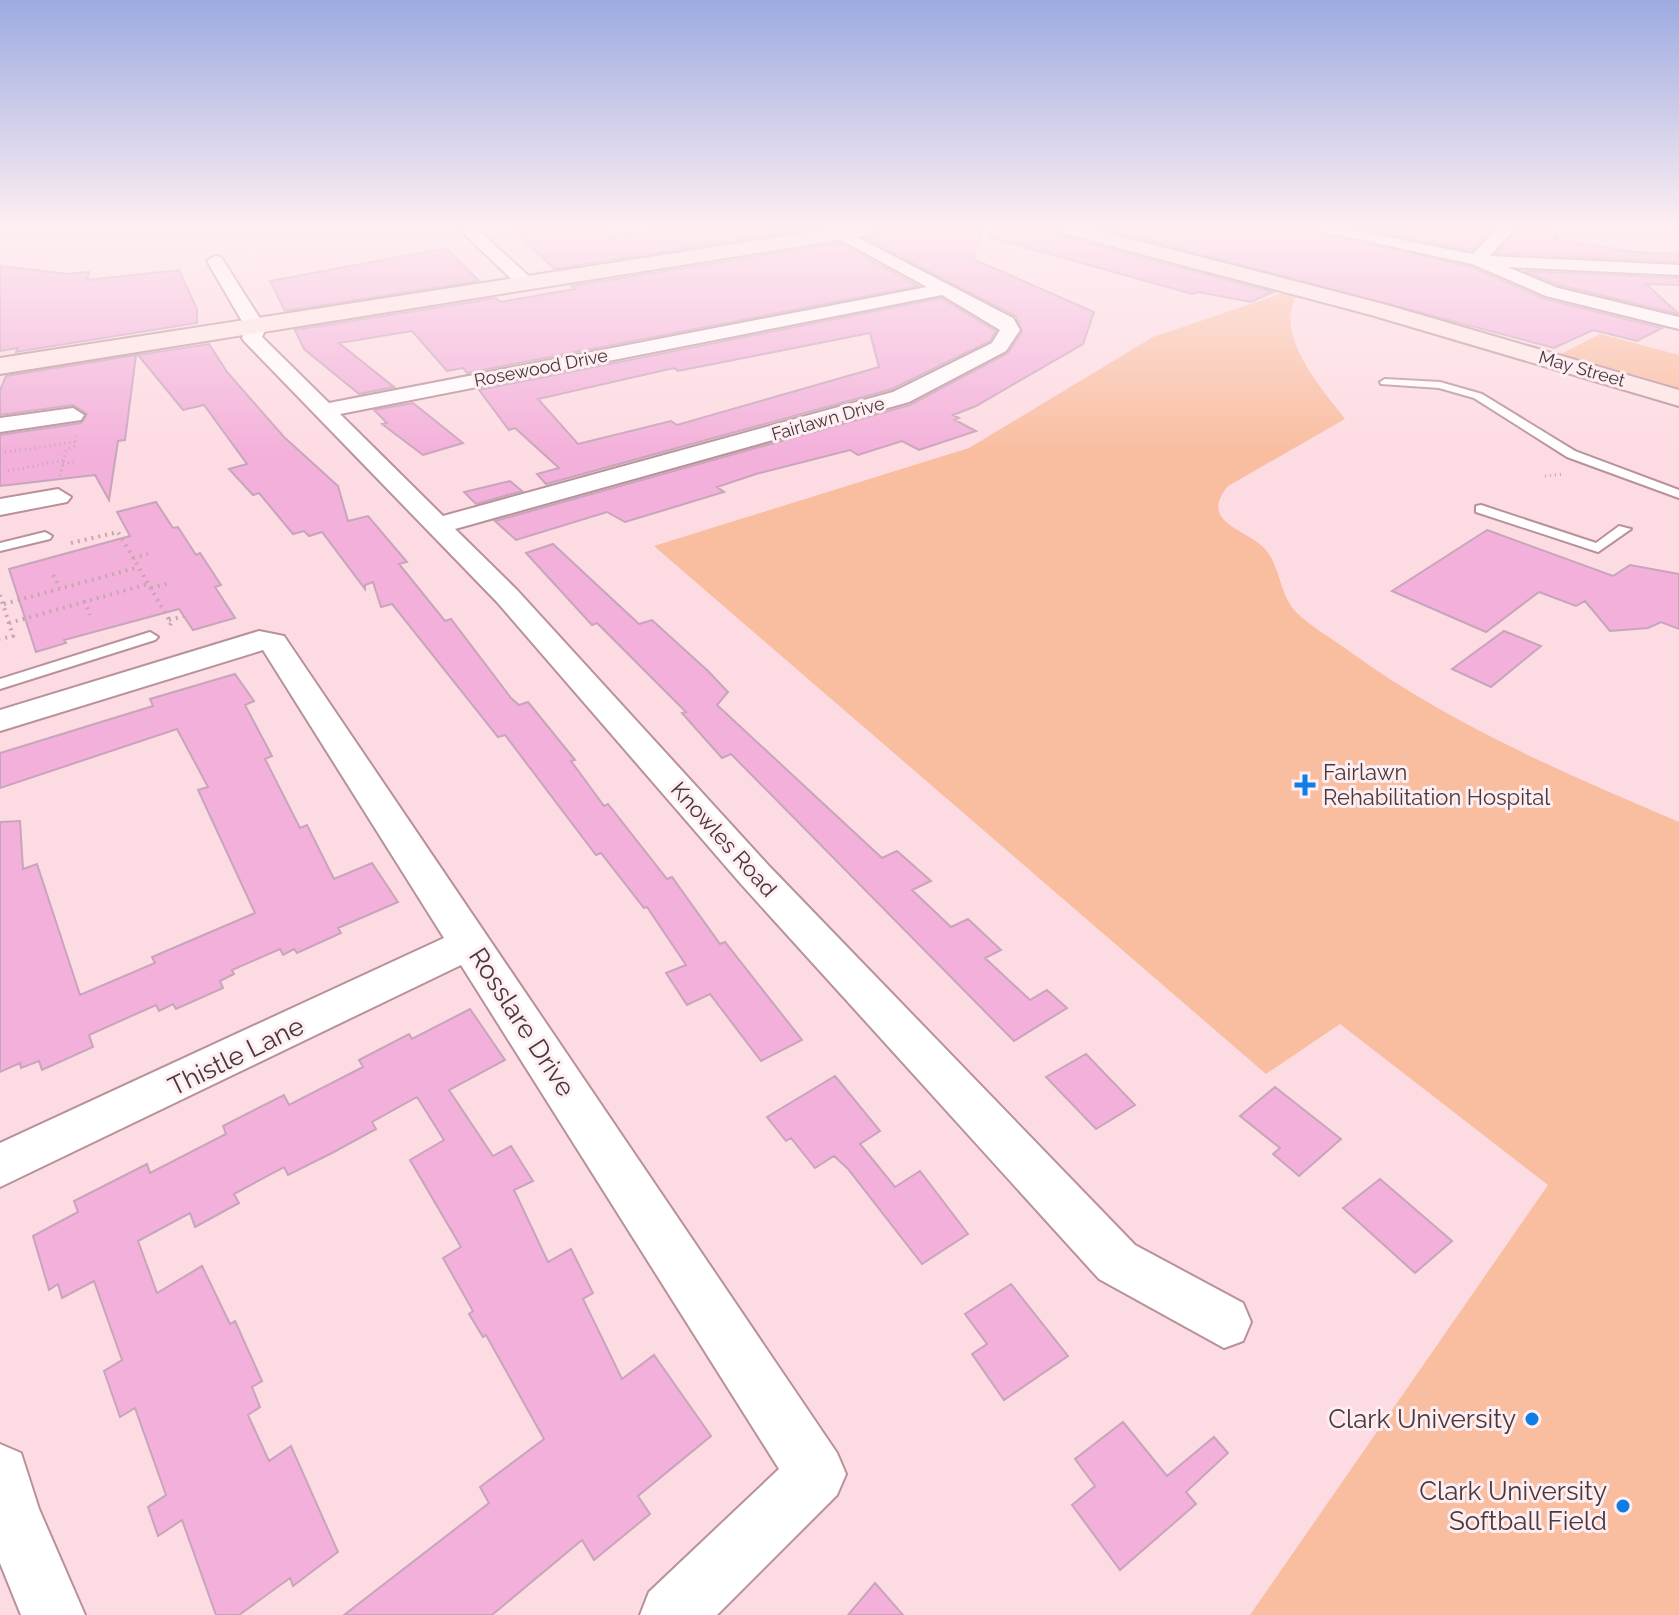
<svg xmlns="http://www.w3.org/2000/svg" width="1679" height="1615" font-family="Raleway,sans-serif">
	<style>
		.green { fill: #f9bd9f }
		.building { fill: #f3b0da; stroke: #c7a5ba; stroke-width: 2; fill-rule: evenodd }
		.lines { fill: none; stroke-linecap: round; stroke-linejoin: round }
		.lane-casing { stroke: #b8919a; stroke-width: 4 }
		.street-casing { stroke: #b8919a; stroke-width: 4 }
		.secondary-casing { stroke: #b8919a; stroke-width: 4 }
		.path-far1 { stroke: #c5a8ae; stroke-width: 3; stroke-dasharray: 1 4; stroke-linecap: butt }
		.path { stroke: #c5a8ae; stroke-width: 4; stroke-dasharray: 2 5; stroke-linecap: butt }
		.lane { fill: #fff; fill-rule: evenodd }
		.street { fill: #fff; fill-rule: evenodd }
		.secondary { fill: #fee7e5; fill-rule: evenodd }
		.poi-dot { fill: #0e7de5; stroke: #feedf1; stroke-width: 3 }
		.labels { text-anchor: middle; stroke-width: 6; stroke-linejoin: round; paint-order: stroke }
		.far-street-label { font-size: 18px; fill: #48383b; stroke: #feedf1 }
		.poi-label { font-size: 22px; fill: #48383b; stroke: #feedf1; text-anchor: start }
		.street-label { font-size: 22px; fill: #48383b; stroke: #feedf1 }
		.near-street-label { font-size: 26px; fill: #48383b; stroke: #feedf1 }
		.near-poi-label { font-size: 26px; fill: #48383b; stroke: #feedf1; text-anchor: end }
	</style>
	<rect width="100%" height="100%" fill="#fddbe2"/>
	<path class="green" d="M 1286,292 L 1297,295 C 1273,335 1321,387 1345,419 L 1228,486 C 1199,521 1242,528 1262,546 C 1280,562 1279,594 1295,611 C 1309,626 1332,638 1349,651 C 1451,725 1564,773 1679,822 L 1679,1615 L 1250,1615 L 1548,1185 L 1340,1024 L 1266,1074 L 654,546 L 969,448 L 1153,337 Z
		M 1600,334 L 1679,355 L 1679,388 L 1561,354 Z"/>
	<path class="building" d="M 513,229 L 608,229 L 609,237 L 662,229 L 808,229 L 554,269 Z
		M 882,229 L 983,229 L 973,259 L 1094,312 L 1083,344 L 976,406 L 953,415 L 959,418 L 955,420 L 976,431 L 919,450 L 902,441 L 858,455 L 850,450 L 756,474 L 717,487 L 724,492 L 625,522 L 607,512 L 516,540 L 495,521 L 910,405 L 1008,353 L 1022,332 L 1016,316 L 866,239 Z
		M 990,229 L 1056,229 L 1060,236 L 1273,292 L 1251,302 L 1198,292 L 1192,294 L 989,237 Z
		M 1105,229 L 1308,229 L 1471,267 L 1545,299 L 1662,328 L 1637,341 L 1593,330 L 1554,348 Z
		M 1362,229 L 1493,229 L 1472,251 Z
		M 1517,229 L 1558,232 L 1554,239 L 1634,252 L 1679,254 L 1679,262 L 1496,253 Z
		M 840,243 L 918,286 L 467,373 L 463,368 L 447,371 L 412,331 L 339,343 L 394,387 L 359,394 L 304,349 L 295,330 L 496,298 L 500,302 L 575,289 L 572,286 Z
		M 446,248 L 479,281 L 285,311 L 270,281 Z
		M 0,266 L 68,274 L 89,272 L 87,280 L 179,270 L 197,309 L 197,323 L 16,352 L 18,348 L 0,351 Z
		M 1524,271 L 1679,278 L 1679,285 L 1646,284 L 1679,314 L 1559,285 Z
		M 941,298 L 996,331 L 990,341 L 892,389 L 546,484 L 537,474 L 559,468 L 515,428 L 509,430 L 479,390 ZM 870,333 L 879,367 L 677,425 L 671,421 L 578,444 L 538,399 L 674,368 L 678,371 Z
		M 209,344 L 227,372 L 284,437 L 338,486 L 348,521 L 368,516 L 407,562 L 399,564 L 445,621 L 451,619 L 511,698 L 519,705 L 528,702 L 575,760 L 571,761 L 604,806 L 608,804 L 667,879 L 672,877 L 720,944 L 725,942 L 802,1040 L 761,1061 L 710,994 L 687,1005 L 666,973 L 686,965 L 647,907 L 644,908 L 601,853 L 596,855 L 505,735 L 498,737 L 392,604 L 381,607 L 373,582 L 365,585 L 365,589 L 322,532 L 309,536 L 304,531 L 293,534 L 259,493 L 253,495 L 229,469 L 247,464 L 204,405 L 183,410 L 138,355 Z
		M 136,355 L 125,440 L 118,441 L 109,500 L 95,475 L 0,486 L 0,435 L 81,423 L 87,414 L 73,405 L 0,415 L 0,390 L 6,376 Z
		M 413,403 L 463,443 L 423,455 L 382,424 L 387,423 L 374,410 Z
		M 510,481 L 522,491 L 476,504 L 464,492 Z
		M 156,502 L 173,528 L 178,527 L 196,555 L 200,553 L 221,585 L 215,587 L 235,618 L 193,630 L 179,609 L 64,640 L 66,643 L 36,652 L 9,569 L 130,536 L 117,512 Z
		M 1487,530 L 1613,576 L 1630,565 L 1679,574 L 1679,629 L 1661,622 L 1648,628 L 1610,631 L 1585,601 L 1576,606 L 1539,592 L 1486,632 L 1392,591 Z
		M 553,544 L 639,624 L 652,620 L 708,671 L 728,692 L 717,705 L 882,858 L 897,851 L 931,881 L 912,890 L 951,927 L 968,919 L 1001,950 L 985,958 L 1030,1000 L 1047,990 L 1067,1008 L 1014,1041 L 731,754 L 722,758 L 682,713 L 686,712 L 597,623 L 592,625 L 526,553 Z
		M 1504,631 L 1541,646 L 1491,687 L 1452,669 Z
		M 235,674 L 254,701 L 245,705 L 272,756 L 265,759 L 300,828 L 307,825 L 334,879 L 372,863 L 398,902 L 338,928 L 341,933 L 297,953 L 294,949 L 283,955 L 280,949 L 232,970 L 234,974 L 220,981 L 223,988 L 176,1009 L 173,1004 L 159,1011 L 156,1005 L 89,1035 L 93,1047 L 42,1070 L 39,1061 L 21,1068 L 20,1063 L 0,1072 L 0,822 L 20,821 L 23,869 L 37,864 L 80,995 L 155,963 L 152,957 L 255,913 L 198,790 L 208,787 L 177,729 L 0,788 L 0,753 L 153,706 L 150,699 Z
		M 470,1009 L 505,1060 L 449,1090 L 493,1156 L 511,1146 L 533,1181 L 514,1190 L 548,1262 L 571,1249 L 593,1293 L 583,1299 L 622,1379 L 654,1355 L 711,1436 L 638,1496 L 650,1514 L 594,1560 L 582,1540 L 492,1615 L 344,1615 L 489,1503 L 480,1487 L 544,1439 L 486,1335 L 483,1337 L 469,1314 L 473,1311 L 443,1258 L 461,1247 L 410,1160 L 444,1140 L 417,1097 L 372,1122 L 376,1129 L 332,1153 L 288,1175 L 284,1167 L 234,1194 L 239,1203 L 195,1227 L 190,1213 L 138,1241 L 157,1293 L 202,1266 L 230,1324 L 235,1321 L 262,1381 L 252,1387 L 260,1407 L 248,1415 L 269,1461 L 291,1446 L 338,1552 L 293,1586 L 290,1578 L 239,1615 L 216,1615 L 182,1520 L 158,1536 L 148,1507 L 166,1495 L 135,1408 L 120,1417 L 104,1371 L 122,1360 L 94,1281 L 62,1298 L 58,1284 L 49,1290 L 33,1236 L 78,1212 L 74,1201 L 147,1164 L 150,1173 L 226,1134 L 223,1126 L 284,1095 L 289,1105 L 363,1067 L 359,1060 L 409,1034 L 412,1039 Z
		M 1086,1054 L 1135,1105 L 1096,1129 L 1046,1077 Z
		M 835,1076 L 880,1131 L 860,1144 L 895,1187 L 920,1171 L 968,1234 L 922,1264 L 848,1169 L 834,1156 L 815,1168 L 791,1138 L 786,1141 L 767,1117 Z
		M 1275,1087 L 1341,1139 L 1299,1176 L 1273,1154 L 1280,1148 L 1240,1116 Z
		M 1380,1179 L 1452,1241 L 1415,1273 L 1343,1208 Z
		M 1011,1284 L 1068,1356 L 1004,1400 L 972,1354 L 987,1344 L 965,1314 Z
		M 1123,1422 L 1167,1476 L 1214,1437 L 1228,1453 L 1186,1492 L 1196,1504 L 1120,1570 L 1072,1505 L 1095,1486 L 1075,1459 Z
		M 875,1583 L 903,1615 L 848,1615 Z"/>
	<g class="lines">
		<defs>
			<path id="lane" d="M 1385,379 L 1440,382 L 1482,394 L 1575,451 L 1679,490 L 1679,498 L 1567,457 L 1474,398 L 1439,388 L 1381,384 L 1380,382 Z
				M 1481,505 L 1596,543 L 1619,526 L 1631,529 L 1598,552 L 1476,512 L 1476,506 Z
				M 45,532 L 52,536 L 50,539 L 0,551 L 0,543 Z
				M 150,632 L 158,637 L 155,640 L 0,689 L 0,679 Z"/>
			<path id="street" d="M 459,229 L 477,229 L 533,280 L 533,288 L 521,288 Z
				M 841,229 L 1013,318 L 1020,330 L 1006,351 L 909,402 L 455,529 L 517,590 L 769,866 L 1135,1245 L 1243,1303 L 1251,1322 L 1243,1341 L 1224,1348 L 1099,1279 L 741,884 L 497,602 L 245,342 L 242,338 L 246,328 L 207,261 L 215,256 L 221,257 L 266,328 L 262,337 L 329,403 L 927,287 L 836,237 L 834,234 ZM 942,295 L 1000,330 L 992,343 L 893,392 L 443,516 L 340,414 Z
				M 1311,229 L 1345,229 L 1473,254 L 1497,229 L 1514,229 L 1490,256 L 1679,265 L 1679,275 L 1507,267 L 1558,288 L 1679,317 L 1679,329 L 1546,296 L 1472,264 Z
				M 73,408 L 84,415 L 81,420 L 0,432 L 0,418 Z
				M 58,489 L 71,497 L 67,502 L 0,515 L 0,499 Z
				M 259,631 L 284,636 L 837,1453 L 846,1474 L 837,1495 L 717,1615 L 640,1615 L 649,1592 L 779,1469 L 461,965 L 0,1187 L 0,1143 L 444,938 L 263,650 L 0,731 L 0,710 Z
				M 0,1444 L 21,1453 L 39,1509 L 85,1615 L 21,1615 L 0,1563 Z"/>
			<path id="secondary" d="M 830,229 L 879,229 L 870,235 L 0,374 L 0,358 Z
				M 1059,229 L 1092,229 L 1387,305 L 1679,390 L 1679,406 L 1371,315 L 1061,233 Z"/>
		</defs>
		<use href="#lane" class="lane-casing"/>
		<use href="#street" class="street-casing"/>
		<use href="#secondary" class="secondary-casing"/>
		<path class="path-far1" d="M 0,453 L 75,442
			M 63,464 L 76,462
			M 8,471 L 64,460
			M 60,476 L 66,450 L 74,446 L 76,436
			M 1545,476 L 1564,474"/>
		<path class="path" d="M 71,543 L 118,532 L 171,623 L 169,627
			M 133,558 L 148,554
			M 53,575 L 60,588
			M 151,588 L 170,583
			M 0,595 L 13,636 L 0,639
			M 84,601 L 90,615
			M 4,604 L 139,567
			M 169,620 L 184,616
			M 9,623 L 148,584"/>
		<use href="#lane" class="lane"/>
		<use href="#street" class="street"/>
		<use href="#secondary" class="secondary"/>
	</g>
	<linearGradient id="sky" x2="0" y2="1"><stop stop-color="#9dabe1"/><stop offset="0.5" stop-color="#feeff2"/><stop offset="1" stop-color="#feeff2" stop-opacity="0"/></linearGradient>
	<rect width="1679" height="455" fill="url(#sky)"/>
	<g class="poi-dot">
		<path d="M1301 773h8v8h8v8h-8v8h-8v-8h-8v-8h8z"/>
		<circle cx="1532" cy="1419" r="8"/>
		<circle cx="1623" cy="1506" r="8"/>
	</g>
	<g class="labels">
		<g class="far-street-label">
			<text transform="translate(541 368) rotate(-11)" y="6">Rosewood Drive</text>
			<text transform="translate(1582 369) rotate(16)" y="6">May Street</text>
			<text transform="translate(828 419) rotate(-16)" y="6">Fairlawn Drive</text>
		</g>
		<g class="poi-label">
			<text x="1323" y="780">Fairlawn<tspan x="1323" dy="25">Rehabilitation Hospital</tspan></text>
		</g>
		<g class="street-label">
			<text transform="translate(724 839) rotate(48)" y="8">Knowles Road</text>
		</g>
		<g class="near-street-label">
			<text transform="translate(522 1022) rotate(57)" y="9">Rosslare Drive</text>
			<text transform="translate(236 1056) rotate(-26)" y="9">Thistle Lane</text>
		</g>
		<g class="near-poi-label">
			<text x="1516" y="1428">Clark University</text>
			<text x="1607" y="1500">Clark University<tspan x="1607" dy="30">Softball Field</tspan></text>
		</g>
	</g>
</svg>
